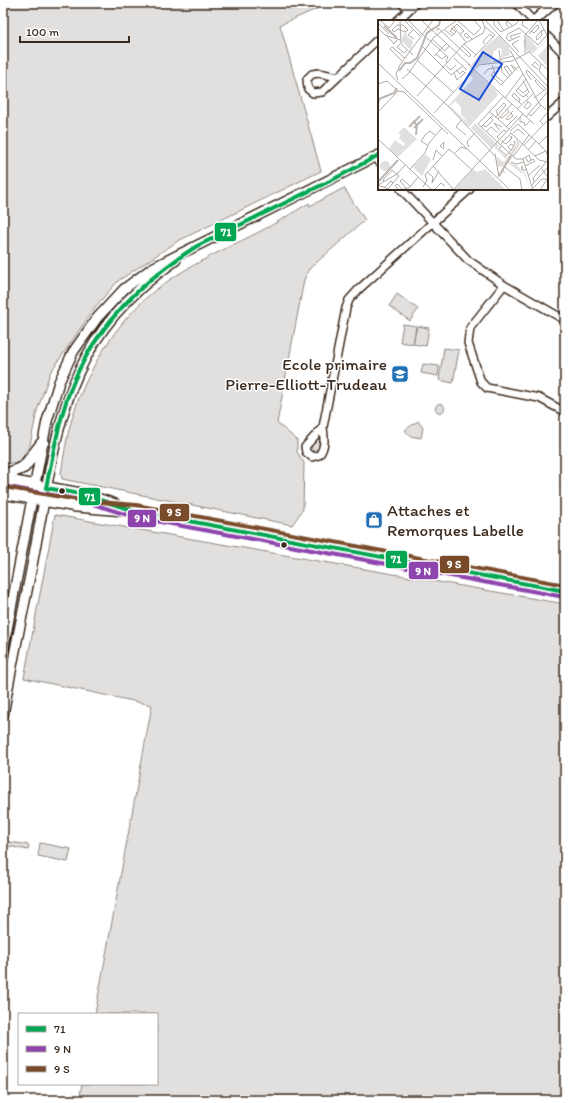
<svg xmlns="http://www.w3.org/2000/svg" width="568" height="1103" font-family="Itim,sans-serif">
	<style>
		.green { fill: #e2e0de; stroke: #8e857e }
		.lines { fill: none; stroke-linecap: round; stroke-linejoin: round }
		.minor-casing { stroke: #3b2a1e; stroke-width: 10 }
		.tertiary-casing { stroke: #3b2a1e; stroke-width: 12 }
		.primary-casing { stroke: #3b2a1e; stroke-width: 14 }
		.minor { stroke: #fff; stroke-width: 7 }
		.tertiary { stroke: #fff; stroke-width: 9 }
		.primary { stroke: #fff; stroke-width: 11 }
		.bus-1-casing { stroke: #fff; stroke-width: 7 }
		.bus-2-casing { stroke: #fff; stroke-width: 7 }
		.bus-3-casing { stroke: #fff; stroke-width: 7 }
		.bus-1 { stroke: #00a651; stroke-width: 4 }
		.bus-2 { stroke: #8e44ad; stroke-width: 4 }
		.bus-3 { stroke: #7a4b2a; stroke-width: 4 }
		.bus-dot { fill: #3b2a1e; stroke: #fff; stroke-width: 1.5 }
		.labels { text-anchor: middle; stroke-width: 3; stroke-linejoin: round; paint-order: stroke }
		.poi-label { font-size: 17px; fill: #3b2a1e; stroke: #fff; text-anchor: end }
		.inset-river { fill: none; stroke: #bcb6b3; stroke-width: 2 }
		.inset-road { fill: none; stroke: #b1aaa5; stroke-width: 1 }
		.view { fill: #1d4ed8; fill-opacity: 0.15; stroke: #1d4ed8; stroke-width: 2 }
		.inset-edge { fill: none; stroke: #3b2a1e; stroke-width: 2 }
		.line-badge { stroke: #fff; stroke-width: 1.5 }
		.badge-label { font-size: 11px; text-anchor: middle; font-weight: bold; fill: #fff }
	</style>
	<rect width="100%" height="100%" fill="#fff"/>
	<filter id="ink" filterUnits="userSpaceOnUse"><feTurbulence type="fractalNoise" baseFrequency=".025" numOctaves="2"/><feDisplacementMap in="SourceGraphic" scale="8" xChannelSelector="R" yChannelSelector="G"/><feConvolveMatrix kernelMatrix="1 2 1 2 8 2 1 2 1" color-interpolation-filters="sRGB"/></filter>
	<g filter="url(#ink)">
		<path class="green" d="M 3,3 L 317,3 L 321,7 L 280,25 L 321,171 L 178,241 L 118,281 L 95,307 L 50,373 L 37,411 L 30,445 L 20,461 L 3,465 Z
			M 344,188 L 365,220 L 309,269 L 304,280 L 277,423 L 297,440 L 297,452 L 304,463 L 303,509 L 292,525 L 62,479 L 61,473 C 64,456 66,439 71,422 C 84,377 110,331 145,299 C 174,272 221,251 257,233 C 275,224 292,213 309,203 L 310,206 Z
			M 397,294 L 418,309 L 410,321 L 389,306 Z
			M 403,324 L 416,326 L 413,344 L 400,342 Z
			M 417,326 L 429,328 L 426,346 L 413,344 Z
			M 444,348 L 459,350 L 453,383 L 439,380 Z
			M 423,364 L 439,366 L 438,376 L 421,373 Z
			M435.5 408a4.5 4.5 0 1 1 9 0a4.5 4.5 0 1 1-9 0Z
			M 418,421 L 423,428 L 421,438 L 410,436 L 405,430 Z
			M 318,438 L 320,439 L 318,449 L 313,451 L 311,446 Z
			M 55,515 L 565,604 L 565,1100 L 79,1100 L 82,1084 L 157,1084 L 157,1014 L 95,1014 L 152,705 L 24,678 Z
			M 3,841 L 29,845 L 28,850 L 3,845 Z
			M 40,843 L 71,849 L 68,862 L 38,856 Z"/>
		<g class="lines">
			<defs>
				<path id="minor" d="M 402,3 L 408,10
					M 516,3 L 533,21
					M 397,21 L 416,3
					M 547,36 L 565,55
					M 319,73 L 338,77 L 322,92 L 313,93 L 308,89 L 307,79 L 312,74 Z
					M 338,77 L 379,38
					M 547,117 L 565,101
					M 376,157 L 379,162
					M 401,189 L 468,260 L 504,285 L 565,320
					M 504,285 L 470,328 L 468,343 L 481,382 L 487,388 L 539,398 L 565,412
					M 323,427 L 305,447 L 306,452 L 312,457 L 319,455 C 326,447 324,436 323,427 L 346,308 L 349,300 L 358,290 L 470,189"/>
				<path id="tertiary" d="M 534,21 L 554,3
					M 3,650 L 47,421 L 59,382 L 73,352 L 97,318 L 124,289 L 152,268 L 379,155
					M 3,716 C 12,660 25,605 35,549 C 59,425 63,339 176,260"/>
				<path id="primary" d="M 3,476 L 24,467 L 43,442
					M 3,480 L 81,494 L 115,505
					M 3,493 L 77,506 L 135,511 L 565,591"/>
			</defs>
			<use href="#minor" class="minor-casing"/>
			<use href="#tertiary" class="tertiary-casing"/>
			<use href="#primary" class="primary-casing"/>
			<use href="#minor" class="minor"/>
			<use href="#tertiary" class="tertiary"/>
			<use href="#primary" class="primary"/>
			<defs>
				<path id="bus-1" d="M 379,155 L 334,179 L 197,246 C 138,283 88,334 66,402 C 57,430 52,459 46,488 L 81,494 L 135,511 L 565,591"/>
				<path id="bus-2" d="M 3,486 L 80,500 L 134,517 L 564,597"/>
				<path id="bus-3" d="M 4,487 L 78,500 L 136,505 L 565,585"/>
			</defs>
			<use href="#bus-1" class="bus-1-casing"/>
			<use href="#bus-2" class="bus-2-casing"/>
			<use href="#bus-3" class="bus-3-casing"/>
			<use href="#bus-1" class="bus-1"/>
			<use href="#bus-2" class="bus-2"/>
			<use href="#bus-3" class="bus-3"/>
		</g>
	</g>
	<defs>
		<symbol id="school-square" viewBox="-11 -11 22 22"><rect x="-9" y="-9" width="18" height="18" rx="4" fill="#1f6fb2" stroke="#fff"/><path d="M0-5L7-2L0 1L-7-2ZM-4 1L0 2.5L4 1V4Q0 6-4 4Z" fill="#fff"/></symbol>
		<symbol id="shop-square" viewBox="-11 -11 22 22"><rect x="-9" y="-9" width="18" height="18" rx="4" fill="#1f6fb2" stroke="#fff"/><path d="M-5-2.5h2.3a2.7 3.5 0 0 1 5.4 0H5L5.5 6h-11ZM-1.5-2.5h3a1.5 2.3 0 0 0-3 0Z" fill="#fff"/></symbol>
	</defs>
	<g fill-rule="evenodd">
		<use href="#school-square" x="390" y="364" width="20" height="20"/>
		<use href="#shop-square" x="364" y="510" width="20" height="20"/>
	</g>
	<g class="bus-dot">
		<circle cx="62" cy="491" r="3.5"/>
		<circle cx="284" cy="545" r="3.5"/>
	</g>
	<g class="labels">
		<g class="poi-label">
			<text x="387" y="370">Ecole primaire<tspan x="387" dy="20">Pierre-Elliott-Trudeau</tspan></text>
			<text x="387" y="516" text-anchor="start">Attaches et<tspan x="387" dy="20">Remorques Labelle</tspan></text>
		</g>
	</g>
	<g transform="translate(378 20)">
		<rect width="170" height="170" fill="#fff"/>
		<path d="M 27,12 L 30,15 L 28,16 L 35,21 L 33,30 L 23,21 ZM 121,15 L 131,27 L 132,35 L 123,38 L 124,29 L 121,28 L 116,31 L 112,44 L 103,44 L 96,48 L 93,45 L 107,27 ZM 149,15 L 159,28 L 170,19 L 155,33 L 149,32 L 145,22 ZM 170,25 L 170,47 L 160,36 ZM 96,50 L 117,70 L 120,75 L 91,107 L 70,86 L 95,59 L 92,55 ZM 77,81 L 83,87 L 83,94 L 90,103 L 72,86 ZM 97,103 L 121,126 L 119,128 L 129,138 L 139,123 L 138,121 L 138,118 L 142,124 L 131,142 L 140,146 L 144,152 L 147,152 L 152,170 L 146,153 L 143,153 L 129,142 L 125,150 L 129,154 L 124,152 L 121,156 L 125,146 L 120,147 L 118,136 L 125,142 L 129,140 L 117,128 L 117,124 L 113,128 L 93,108 ZM 26,107 L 39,119 L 20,137 L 11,129 L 17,120 L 25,126 L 27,124 L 21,118 L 23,115 L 20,113 ZM 47,134 L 53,139 L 44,156 L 35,147 ZM2 146a5 5 0 1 1 10 0a5 5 0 1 1-10 0ZM 95,149 L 99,152 L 107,149 L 128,170 L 76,170 Z" fill="#e2e0de" fill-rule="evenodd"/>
		<path class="inset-river" d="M 6,6 L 19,18M 21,51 L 27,43 L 32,43 L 39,38 L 49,13 L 61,5 L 62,0M 0,85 L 1,79 L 16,73 L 19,68M 35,101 L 39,105 L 38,115M 31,107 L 42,96M 36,108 L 45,99M 121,156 L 133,136M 0,162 L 20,140"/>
		<path class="inset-road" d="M 2,0 L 11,8 L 16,2 L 14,0M 22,0 L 23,24 L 35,35M 26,0 L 42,16M 30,0 L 48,18M 43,0 L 92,45M 79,0 L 96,15 L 103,8 L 96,0M 107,0 L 170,67M 116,0 L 116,5 L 123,12 L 138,4 L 141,0M 119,0 L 126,11M 145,0 L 144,5 L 150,9M 0,3 L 11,14M 19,5 L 25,5 L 30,10 L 27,12 L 20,9 L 16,12 L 14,10 ZM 75,6 L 88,22M 0,8 L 7,15 L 22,20M 132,8 L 128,4 L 129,1 L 135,6M 36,9 L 30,15 L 36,19M 67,10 L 74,16 L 78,12 L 73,8M 59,11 L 60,8 L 91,37M 163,11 L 164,15 L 159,20 L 158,17 L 163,11 L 166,10M 76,14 L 72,11 L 79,4 L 86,11 L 82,14M 151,14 L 155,9 L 156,8 L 160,5 L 161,8 L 156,13 L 153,11M 8,15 L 16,24 L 19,20M 92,16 L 89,18 L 86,15 L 88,13 L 95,20M 142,16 L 131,21 L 128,18 L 130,14 L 141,8 L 160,25 L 169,15 L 161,0M 49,18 L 70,37 L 68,41 L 70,43M 54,19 L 67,31 L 71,26M 134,19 L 132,16 L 143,13M 22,24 L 19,27 L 26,33 L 29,30M 86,24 L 98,35M 107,24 L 105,22 L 108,18 L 112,14 L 115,17M 84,26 L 93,35 L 91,37M 14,27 L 12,29 L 24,41M 14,27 L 27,38M 45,27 L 73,55 L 85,46M 121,30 L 124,52 L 130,58M 132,30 L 162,85M 141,32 L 134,24 L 141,20M 147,33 L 147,15 L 160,0M 58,34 L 64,39 L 68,36M 56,36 L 68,24M 96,37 L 117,15 L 107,7M 76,38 L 89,50M 40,41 L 75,72M 114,42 L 135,36M 0,43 L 132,170M 90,44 L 156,104M 163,44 L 161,51 L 170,61M 114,45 L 118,56 L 126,63M 68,46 L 73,50 L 78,45M 29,49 L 70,86 L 117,136M 160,49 L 154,45 L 157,42 L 161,46M 137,51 L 133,45 L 139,49M 116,52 L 113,55 L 123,65 L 141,46M 76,53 L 79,60 L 87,53 L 85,51 L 82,54 L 78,50M 106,54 L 110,49 L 123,47M 132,56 L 126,47 L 129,46 L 134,53M 24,59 L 30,54 L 56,17 L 79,0M 148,59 L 138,71 L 145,77 L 148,75 L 150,77M 159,59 L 157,61 L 166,71M 20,60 L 18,54 L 22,45 L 55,0M 153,60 L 148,52 L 149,50 L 168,69 L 156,78M 145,61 L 151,72 L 148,75M 0,64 L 9,61 L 20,71M 140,68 L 145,73 L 150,69M 20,71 L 26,72 L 70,114M 39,76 L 86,24 L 105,13 L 107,8 L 104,0M 126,76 L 100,104 L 138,139 L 145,139 L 151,135 L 153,141M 127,78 L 145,54M 148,80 L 149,81 L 153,84 L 153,85 L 149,89 L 146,87 L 150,82M 141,82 L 142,79 L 136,73 L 134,76 L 143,84M 139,89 L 155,74M 111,91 L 131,109M 0,92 L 20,71M 56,93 L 101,45 L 134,41 L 151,32 L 170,50M 133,93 L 135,96 L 130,100 L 128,99 L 129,98 L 133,93 L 135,91M 151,94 L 153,96 L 163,85 L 168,90M 117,97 L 120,95 L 128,85 L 126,83 L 118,91 L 120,95M 122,97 L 124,98 L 131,92 L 129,89M 142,97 L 142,102 L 146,102 L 147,106 L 152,101M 148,97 L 170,71M 120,99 L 134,84M 83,100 L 78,107 L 88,115M 165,104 L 162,101 L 170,92M 105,105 L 108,107 L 115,100 L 112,97M 103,107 L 115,95M 128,107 L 139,96M 121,110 L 116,103 L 124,107M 132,111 L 140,104 L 168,131 L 170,137M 108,112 L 113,107 L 119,112M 133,113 L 161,140 L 170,142M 135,113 L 140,109 L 147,115M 0,119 L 54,170M 121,119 L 119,117 L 126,110 L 128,112M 124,121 L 128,124 L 134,118 L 133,116 L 133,119M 161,124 L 170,115M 49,125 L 43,121 L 48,114 L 52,111 L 57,115M 122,125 L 133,113M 146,125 L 170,100M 123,126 L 121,129 L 128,135M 91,127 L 89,122 L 97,113M 64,128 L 62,126 L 66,122 L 65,129M 133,130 L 130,127 L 133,124 L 136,126M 150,130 L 158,121M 77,133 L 83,127 L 89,129M 117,134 L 121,157M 157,136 L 168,131M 127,137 L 134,129 L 137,123 L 136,121 L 137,123M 135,137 L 151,115M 145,139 L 155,170M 55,140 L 58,130 L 64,136M 133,142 L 138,144 L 146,142M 55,146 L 75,169M 147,146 L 157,141 L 155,139 L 150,142 L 148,138M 127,147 L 142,159 L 144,170M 32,149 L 47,133 L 51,123 L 64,108M 144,150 L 144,146 L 144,150 L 149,150M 49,152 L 55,157 L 54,163 L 61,151M 150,156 L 162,145M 156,162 L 155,158 L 168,142M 0,165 L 10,169 L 21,156 L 14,150 L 5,160 L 6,162M 0,165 L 19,154 L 27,145M 153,166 L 170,147M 45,167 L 49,160 L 47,155 L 71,129 L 94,150M 6,168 L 13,161 L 15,163M 28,168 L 22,161 L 24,159 L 32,166M 154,169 L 164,159 L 170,159M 21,170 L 17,166 L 19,164 L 25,170M 23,170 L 32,167 L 40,157M 56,170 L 63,163 L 67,166M 75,170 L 145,94M 162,170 L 170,158 L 164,149"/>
		<path class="view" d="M 105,32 L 124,44 L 101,80 L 82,69 Z"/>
		<rect width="170" height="170" class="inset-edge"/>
	</g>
	<g class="line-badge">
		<rect x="214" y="222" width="23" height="20" rx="4" fill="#00a651"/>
		<rect x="78" y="487" width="23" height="19" rx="4" fill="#00a651"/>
		<rect x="159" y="503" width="31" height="19" rx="4" fill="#7a4b2a"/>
		<rect x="127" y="509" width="30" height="19" rx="4" fill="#8e44ad"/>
		<rect x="385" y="550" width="23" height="19" rx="4" fill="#00a651"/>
		<rect x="439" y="555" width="31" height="19" rx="4" fill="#7a4b2a"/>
		<rect x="408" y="561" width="31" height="19" rx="4" fill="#8e44ad"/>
	</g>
	<g class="badge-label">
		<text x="226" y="236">71</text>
		<text x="90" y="501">71</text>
		<text x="174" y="516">9 S</text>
		<text x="142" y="522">9 N</text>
		<text x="396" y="563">71</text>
		<text x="454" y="568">9 S</text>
		<text x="423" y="575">9 N</text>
	</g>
	<rect width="568" height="1103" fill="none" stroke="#fff" stroke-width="16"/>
	<rect x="8" y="8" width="552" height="1087" fill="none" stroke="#3b2a1e" stroke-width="1.5" filter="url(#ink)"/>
	<rect x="18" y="1013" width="140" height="72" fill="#ffffff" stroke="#b1aaa5"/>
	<rect x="26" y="1026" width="20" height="6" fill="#00a651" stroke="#b1aaa5"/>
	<text x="54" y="1033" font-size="12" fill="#3b2a1e">71</text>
	<rect x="26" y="1046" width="20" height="6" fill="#8e44ad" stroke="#b1aaa5"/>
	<text x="54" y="1053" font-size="12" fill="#3b2a1e">9 N</text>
	<rect x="26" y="1066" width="20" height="6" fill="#7a4b2a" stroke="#b1aaa5"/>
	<text x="54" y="1073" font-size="12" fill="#3b2a1e">9 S</text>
	<path d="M20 36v6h109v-6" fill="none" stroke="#3b2a1e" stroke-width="2"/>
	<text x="26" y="36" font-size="12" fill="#3b2a1e" stroke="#ffffff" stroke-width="3" paint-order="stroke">100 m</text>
</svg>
